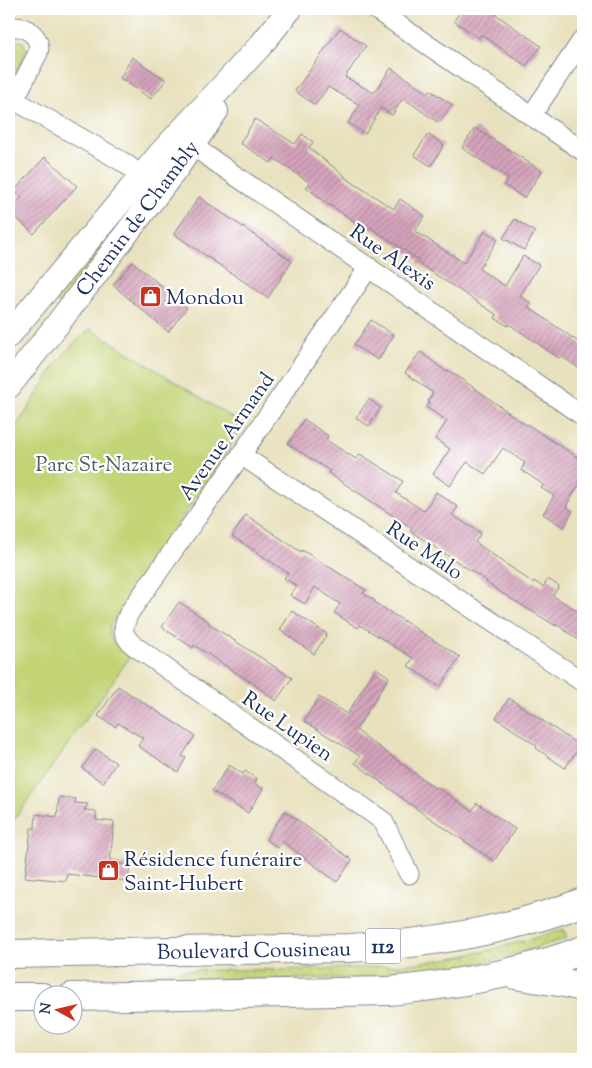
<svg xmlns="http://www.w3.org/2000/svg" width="592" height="1068" font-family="'Sorts Mill Goudy',serif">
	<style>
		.grass { fill: url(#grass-dots); stroke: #6e826a }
		.park { fill: #c2d476; stroke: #6e826a }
		.building { fill: url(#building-hatch) }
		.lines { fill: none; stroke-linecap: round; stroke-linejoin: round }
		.minor-casing { stroke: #82888e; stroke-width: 21 }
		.tertiary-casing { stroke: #82888e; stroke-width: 26 }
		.primary-casing { stroke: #82888e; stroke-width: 30 }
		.minor { stroke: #fff; stroke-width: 19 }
		.tertiary { stroke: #fff; stroke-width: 24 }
		.primary { stroke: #fff; stroke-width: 28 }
		.labels { text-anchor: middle; stroke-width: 4.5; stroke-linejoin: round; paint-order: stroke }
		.shield { fill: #fff; stroke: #5f6d8e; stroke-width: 1 }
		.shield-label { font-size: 20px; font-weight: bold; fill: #1b2f5e }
		.street-label { font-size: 21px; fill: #1b2f5e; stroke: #fff }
		.poi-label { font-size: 21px; fill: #1b2f5e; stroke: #fff; text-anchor: start }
		.park-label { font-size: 21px; fill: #4d6165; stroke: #fff }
	</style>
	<defs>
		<pattern id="grass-dots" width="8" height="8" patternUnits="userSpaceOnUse" patternTransform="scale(1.25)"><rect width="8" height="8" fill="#c2d476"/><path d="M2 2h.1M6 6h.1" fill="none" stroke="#a6b668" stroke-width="1.8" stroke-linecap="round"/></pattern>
		<pattern id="building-hatch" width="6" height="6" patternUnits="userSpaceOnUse" patternTransform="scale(1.25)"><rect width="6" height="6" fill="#d6a4bc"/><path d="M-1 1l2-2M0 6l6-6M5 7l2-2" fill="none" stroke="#ad869c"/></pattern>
	</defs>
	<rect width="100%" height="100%" fill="#fff"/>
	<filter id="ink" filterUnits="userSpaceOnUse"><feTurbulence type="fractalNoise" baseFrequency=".02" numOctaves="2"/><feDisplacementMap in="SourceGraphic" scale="10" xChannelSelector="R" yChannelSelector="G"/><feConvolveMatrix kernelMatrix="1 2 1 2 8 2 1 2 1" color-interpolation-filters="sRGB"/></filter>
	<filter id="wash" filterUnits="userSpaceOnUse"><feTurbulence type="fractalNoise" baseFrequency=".0096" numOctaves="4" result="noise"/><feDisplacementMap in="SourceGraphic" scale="20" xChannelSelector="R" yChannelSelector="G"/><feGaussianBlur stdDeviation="1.12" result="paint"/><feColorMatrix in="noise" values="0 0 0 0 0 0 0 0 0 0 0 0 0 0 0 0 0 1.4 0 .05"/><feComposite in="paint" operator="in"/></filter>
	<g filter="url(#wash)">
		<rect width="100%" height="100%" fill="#e8e1bd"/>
		<path class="grass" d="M 15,40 L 23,42 L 27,50 L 15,75 L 9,80 L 9,47 Z
			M 136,196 L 142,201 L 62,305 L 52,298 Z
			M 564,929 L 567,938 L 501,959 L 423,973 L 353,978 L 149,981 L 149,975 L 171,971 C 257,968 346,973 432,961 C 477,955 521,942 564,929 Z"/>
		<path class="park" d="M 91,329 L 244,425 L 110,625 C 108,641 118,648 130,657 L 9,827 L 9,435 C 38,400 53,355 91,329 Z"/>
		<g id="blocks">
			<path class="building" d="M 462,9 L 499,9 L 495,14 L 541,46 L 526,66 L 481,34 L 479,38 L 454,21 Z
				M 340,28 L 366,46 L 345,77 L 374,93 L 391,68 L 428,93 L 430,90 L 452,105 L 439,123 L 403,98 L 392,115 L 381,108 L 365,134 L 348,123 L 360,105 L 328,87 L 315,105 L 295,91 Z
				M 132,57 L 166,80 L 151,99 L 120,78 Z
				M 255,119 L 295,144 L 302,134 L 313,142 L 309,148 L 345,176 L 344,177 L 394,209 L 400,199 L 425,216 L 415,231 L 464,263 L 485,231 L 498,239 L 479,269 L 505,286 L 523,256 L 539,265 L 520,296 L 531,303 L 528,307 L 583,345 L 583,371 L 561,356 L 559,358 L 509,324 L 508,326 L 495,318 L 497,315 L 418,263 L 419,260 L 370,227 L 368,230 L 328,204 L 306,187 L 310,183 L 274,158 L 271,163 L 240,143 Z
				M 475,128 L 542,171 L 524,198 L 504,185 L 508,178 L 462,148 Z
				M 428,134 L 444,145 L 431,166 L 414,155 Z
				M 45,157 L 77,186 L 34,234 L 9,211 L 22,197 L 14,191 Z
				M 199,197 L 292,261 L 268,298 L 174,234 Z
				M 515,219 L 535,232 L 524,250 L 503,238 Z
				M 133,262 L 187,308 L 168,332 L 113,285 Z
				M 371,320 L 394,335 L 378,360 L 354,345 Z
				M 420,352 L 447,372 L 448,370 L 473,387 L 526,425 L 527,424 L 583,461 L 583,478 L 566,506 L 573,511 L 563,527 L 543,514 L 554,496 L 541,488 L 544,485 L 521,470 L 525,463 L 503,448 L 485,474 L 467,462 L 450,486 L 433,474 L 450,449 L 435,439 L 447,421 L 426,407 L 430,402 L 428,401 L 433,393 L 405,373 Z
				M 369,399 L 381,408 L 369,426 L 356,418 Z
				M 304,419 L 328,436 L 326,440 L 356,459 L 360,454 L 403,481 L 396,493 L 424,511 L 436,492 L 458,507 L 452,515 L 481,533 L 475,542 L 533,583 L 534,581 L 543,587 L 548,579 L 559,586 L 553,596 L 583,614 L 583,643 L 556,624 L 556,626 L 500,592 L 486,582 L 487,581 L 410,531 L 412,528 L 328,473 L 330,471 L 288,444 Z
				M 246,515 L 301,552 L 302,550 L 366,590 L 363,593 L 375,601 L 374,602 L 460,657 L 440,687 L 408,666 L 413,658 L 360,625 L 358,628 L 334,613 L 340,604 L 315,587 L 305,604 L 290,595 L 297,586 L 284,578 L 288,573 L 232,536 Z
				M 179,602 L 209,622 L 209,624 L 292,678 L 276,701 L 252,683 L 194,645 L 193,648 L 162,627 Z
				M 292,611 L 327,634 L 314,654 L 280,630 Z
				M 376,668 L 389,677 L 356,730 L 436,789 L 437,787 L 472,811 L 477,803 L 515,829 L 494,861 L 421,812 L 355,763 L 360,756 L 304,721 L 319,697 L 347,714 Z
				M 118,686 L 195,736 L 182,756 L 186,758 L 178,772 L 138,746 L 143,738 L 118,723 L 116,727 L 98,716 Z
				M 509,698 L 580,746 L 565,768 L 536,748 L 537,746 L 496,718 Z
				M 96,749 L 116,763 L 103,783 L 82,768 Z
				M 229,765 L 243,774 L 245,771 L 257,779 L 255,784 L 263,789 L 248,813 L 212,791 Z
				M 59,797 L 76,799 L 75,803 L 88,804 L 84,810 L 96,811 L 96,820 L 114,822 L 110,863 L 130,865 L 128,881 L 67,874 L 66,881 L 25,877 L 31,828 L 35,828 L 36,814 L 57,817 Z
				M 285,811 L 352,860 L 337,882 L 282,841 L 278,848 L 266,839 Z"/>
		</g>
	</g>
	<g filter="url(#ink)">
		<use href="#blocks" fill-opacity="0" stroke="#82888e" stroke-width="1"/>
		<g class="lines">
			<defs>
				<path id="minor" d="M 375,9 L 583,151
					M 9,28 C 24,23 43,37 38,53 L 14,100
					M 9,97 L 123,162 L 142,176
					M 531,116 L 583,39
					M 181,136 L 207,156 L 583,416
					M 369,267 L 241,455 L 129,613 C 123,627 120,633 133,645 L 383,821 L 409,874
					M 241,455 L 583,682"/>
				<path id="tertiary" d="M 9,335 L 160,154 L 260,46 L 290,9
					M 9,386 L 56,326 L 178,166 L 216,111"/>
				<path id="primary" d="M 9,954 L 349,948 C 430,944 508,931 583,902
					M 515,975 L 565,983 L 583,987
					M 9,997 L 42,997
					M 72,997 L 388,991 C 454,985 521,974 583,950"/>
			</defs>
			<use href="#minor" class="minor-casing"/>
			<use href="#tertiary" class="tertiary-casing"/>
			<use href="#primary" class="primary-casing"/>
			<use href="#minor" class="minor"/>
			<use href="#tertiary" class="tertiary"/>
			<use href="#primary" class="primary"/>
		</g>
	</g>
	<defs>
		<symbol id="shop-square" viewBox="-11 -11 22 22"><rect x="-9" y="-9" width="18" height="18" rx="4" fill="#c8321e" stroke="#fff"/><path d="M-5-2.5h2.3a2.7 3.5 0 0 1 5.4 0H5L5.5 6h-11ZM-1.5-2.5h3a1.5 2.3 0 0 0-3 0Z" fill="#fff"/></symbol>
	</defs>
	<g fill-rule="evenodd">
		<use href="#shop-square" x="138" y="284" width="25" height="25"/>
		<use href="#shop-square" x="96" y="858" width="25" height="25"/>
	</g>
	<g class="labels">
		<rect class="shield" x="365.5" y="928.5" width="35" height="35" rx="4"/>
		<g class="shield-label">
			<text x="383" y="953">112</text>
		</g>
		<g class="street-label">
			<text transform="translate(137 218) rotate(-53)" y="7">Chemin de Chambly</text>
			<text transform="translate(393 257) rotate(35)" y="7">Rue Alexis</text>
			<text transform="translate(226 436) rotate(-55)" y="7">Avenue Armand</text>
			<text transform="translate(425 550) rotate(34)" y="7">Rue Malo</text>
			<text transform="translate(288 726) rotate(35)" y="7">Rue Lupien</text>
			<text transform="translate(254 950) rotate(-1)" y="7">Boulevard Cousineau</text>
		</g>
		<g class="poi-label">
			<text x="166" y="304">Mondou</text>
			<text x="124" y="866">Résidence funéraire<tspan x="124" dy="24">Saint-Hubert</tspan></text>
		</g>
		<g class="park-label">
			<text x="104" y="471">Parc St-Nazaire</text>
		</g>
	</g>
	<rect width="592" height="1068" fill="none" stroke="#fff" stroke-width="30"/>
	<g transform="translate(58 1010) rotate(278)"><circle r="24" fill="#ffffff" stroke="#a4acbf"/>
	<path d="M0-4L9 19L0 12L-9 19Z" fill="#c8321e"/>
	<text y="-8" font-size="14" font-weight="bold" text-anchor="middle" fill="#1b2f5e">N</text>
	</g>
</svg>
